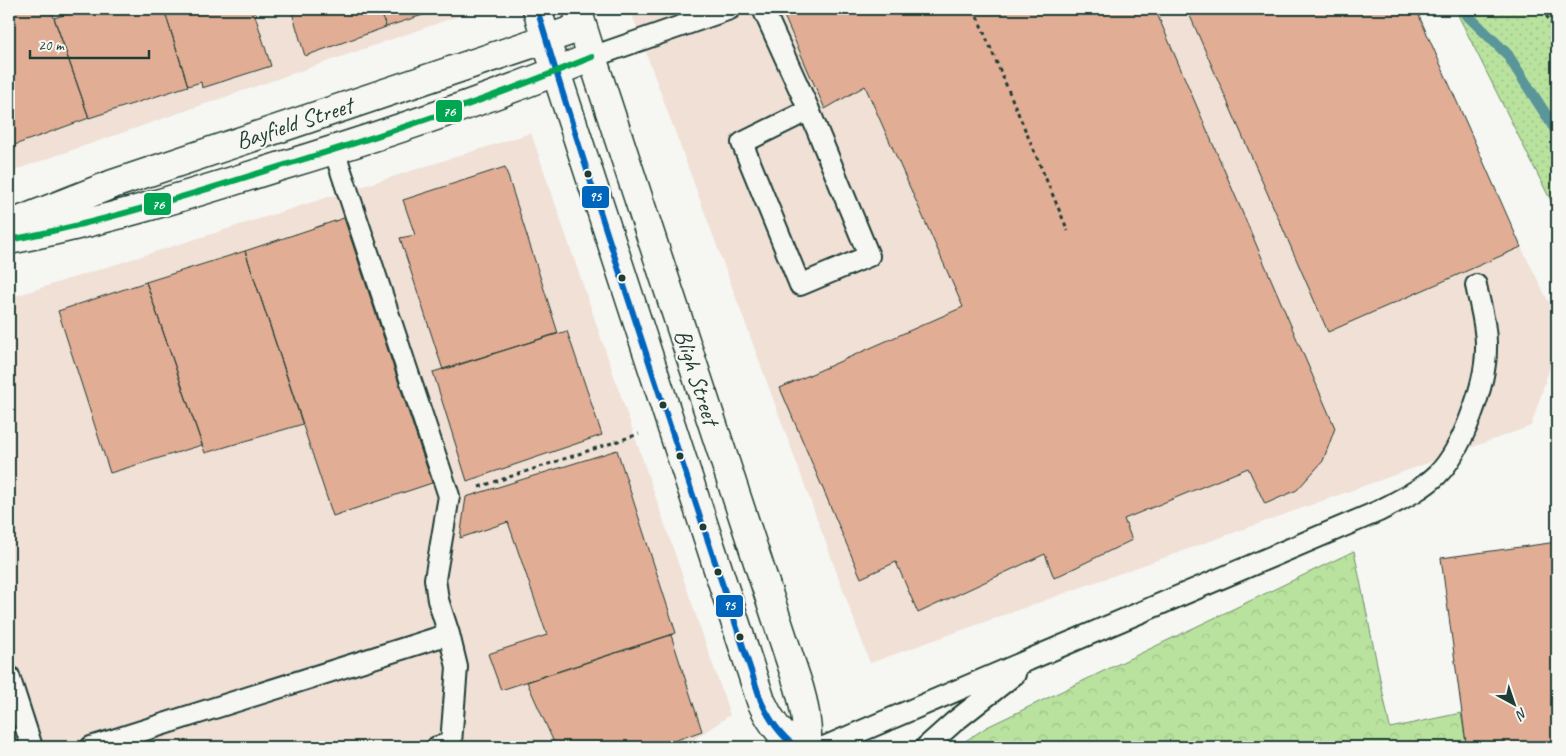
<svg xmlns="http://www.w3.org/2000/svg" width="1566" height="756" font-family="Caveat,sans-serif">
	<style>
		.built { fill: #f0e0d6 }
		.grass { fill: url(#grass-dots); stroke: #6c9069 }
		.forest { fill: url(#forest-crowns); stroke: #6c9069 }
		.lines { fill: none; stroke-linecap: round; stroke-linejoin: round }
		.stream { stroke: #5a959a; stroke-width: 11 }
		.building { fill: #e1ad95; stroke: #1f3d34 }
		.service-casing { stroke: #1f3d34; stroke-width: 24 }
		.minor-casing { stroke: #1f3d34; stroke-width: 31 }
		.tertiary-casing { stroke: #1f3d34; stroke-width: 31 }
		.path { stroke: #1f3d34; stroke-width: 3; stroke-dasharray: 4 4; stroke-linecap: butt }
		.service { stroke: #f6f6f2; stroke-width: 20 }
		.minor { stroke: #f6f6f2; stroke-width: 28 }
		.tertiary { stroke: #f6f6f2; stroke-width: 28 }
		.bus-1-casing { stroke: #f6f6f2; stroke-width: 10 }
		.bus-2-casing { stroke: #f6f6f2; stroke-width: 10 }
		.bus-1 { stroke: #0065bd; stroke-width: 6 }
		.bus-2 { stroke: #00a651; stroke-width: 6 }
		.bus-dot { fill: #1f3d34; stroke: #f6f6f2; stroke-width: 2 }
		.labels { text-anchor: middle; stroke-width: 4.5; stroke-linejoin: round; paint-order: stroke }
		.street-label { font-size: 24px; fill: #1f3d34; stroke: #f6f6f2 }
		.line-badge { stroke: #f6f6f2; stroke-width: 2 }
		.badge-label { font-size: 14px; text-anchor: middle; font-weight: bold; fill: #fff }
	</style>
	<defs>
		<pattern id="grass-dots" width="8" height="8" patternUnits="userSpaceOnUse" patternTransform="scale(1.25)"><rect width="8" height="8" fill="#b9e29e"/><path d="M2 2h.1M6 6h.1" fill="none" stroke="#9fc389" stroke-width="1.8" stroke-linecap="round"/></pattern>
		<pattern id="forest-crowns" width="20" height="18" patternUnits="userSpaceOnUse" patternTransform="scale(1.25)"><rect width="20" height="18" fill="#b9e29e"/><path d="M2 6a3 3 0 1 1 6 0M12 15a3 3 0 1 1 6 0" fill="none" stroke="#9fc389"/></pattern>
	</defs>
	<rect width="100%" height="100%" fill="#f6f6f2"/>
	<filter id="ink" filterUnits="userSpaceOnUse"><feTurbulence type="fractalNoise" baseFrequency=".02" numOctaves="2"/><feDisplacementMap in="SourceGraphic" scale="10" xChannelSelector="R" yChannelSelector="G"/><feConvolveMatrix kernelMatrix="1 2 1 2 8 2 1 2 1" color-interpolation-filters="sRGB"/></filter>
	<g filter="url(#ink)">
		<path class="built" d="M 9,9 L 479,9 L 9,172 Z
			M 630,9 L 1416,9 L 1521,247 L 1557,319 L 1557,345 L 1531,426 L 870,663 Z
			M 531,133 L 730,715 L 683,747 L 9,747 L 9,298 Z"/>
		<path class="grass" d="M 1455,9 L 1557,9 L 1557,213 Z"/>
		<path class="forest" d="M 1354,551 L 1390,728 L 1461,713 L 1466,743 L 1463,747 L 956,747 L 987,727 Z"/>
		<g class="lines">
			<path class="stream" d="M 1462,10 L 1507,54 L 1557,132"/>
		</g>
		<path class="building" d="M 9,9 L 51,9 L 89,118 L 9,147 Z
			M 82,9 L 164,9 L 188,86 L 89,118 L 54,18 Z
			M 164,9 L 253,9 L 271,66 L 202,88 L 201,82 L 188,86 Z
			M 291,9 L 380,9 L 386,27 L 305,56 Z
			M 380,9 L 441,9 L 386,27 Z
			M 781,9 L 1155,9 L 1335,428 L 1323,461 L 1297,490 L 1265,504 L 1248,468 L 1124,519 L 1132,540 L 1054,578 L 1045,554 L 918,613 L 896,562 L 861,578 L 780,388 L 963,307 L 865,86 L 825,109 Z
			M 1187,9 L 1416,9 L 1521,247 L 1328,332 Z
			M 505,167 L 558,333 L 443,370 L 400,238 L 415,235 L 403,200 Z
			M 344,218 L 432,483 L 333,516 L 245,251 Z
			M 245,251 L 303,424 L 205,453 L 146,282 Z
			M 146,282 L 202,445 L 110,473 L 58,311 Z
			M 567,331 L 602,435 L 467,481 L 433,372 Z
			M 617,450 L 676,633 L 501,690 L 488,654 L 547,635 L 508,522 L 460,538 L 466,497 Z
			M 1557,542 L 1557,747 L 1463,747 L 1466,743 L 1441,558 Z
			M 671,635 L 702,731 L 657,747 L 556,747 L 527,682 Z"/>
		<g class="lines">
			<defs>
				<path id="service" d="M 763,9 L 809,110 L 869,256 L 800,285 L 742,143 L 809,110
					M 592,57 L 730,9
					M 334,150 L 449,496 L 435,579 L 438,600 L 449,634 L 457,667 L 451,743 L 437,747
					M 9,676 L 32,747
					M 91,747 L 449,634
					M 824,747 L 1379,511 C 1399,500 1420,491 1437,475 C 1462,451 1486,384 1486,349 C 1487,327 1480,306 1476,285
					M 926,747 L 954,722 L 1015,674"/>
				<path id="minor" d="M 592,57 L 799,687 C 805,707 808,726 807,747
					M 556,72 L 761,701 C 769,719 780,735 796,747"/>
				<path id="tertiary" d="M 537,9 L 551,56
					M 9,225 L 113,184 L 582,27
					M 9,240 C 100,223 189,195 278,167 C 384,135 490,99 592,57 L 577,9"/>
			</defs>
			<use href="#service" class="service-casing"/>
			<use href="#minor" class="minor-casing"/>
			<use href="#tertiary" class="tertiary-casing"/>
			<path class="path" d="M 974,9 L 1068,231
				M 1542,9 L 1557,32
				M 479,487 L 639,434"/>
			<use href="#service" class="service"/>
			<use href="#minor" class="minor"/>
			<use href="#tertiary" class="tertiary"/>
			<defs>
				<path id="bus-1" d="M 537,9 C 607,241 685,470 761,701 C 769,719 780,735 796,747"/>
				<path id="bus-2" d="M 9,240 C 100,223 189,195 278,167 C 384,135 490,99 592,57"/>
			</defs>
			<use href="#bus-1" class="bus-1-casing"/>
			<use href="#bus-2" class="bus-2-casing"/>
			<use href="#bus-1" class="bus-1"/>
			<use href="#bus-2" class="bus-2"/>
		</g>
	</g>
	<g class="bus-dot">
		<circle cx="588" cy="174" r="4.5"/>
		<circle cx="622" cy="278" r="4.5"/>
		<circle cx="663" cy="405" r="4.5"/>
		<circle cx="680" cy="456" r="4.5"/>
		<circle cx="703" cy="527" r="4.5"/>
		<circle cx="718" cy="572" r="4.5"/>
		<circle cx="740" cy="637" r="4.5"/>
	</g>
	<g class="labels">
		<g class="street-label">
			<text transform="translate(294 123) rotate(-18)" y="8">Bayfield Street</text>
			<text transform="translate(697 377) rotate(72)" y="8">Bligh Street</text>
		</g>
	</g>
	<g class="line-badge">
		<rect x="435" y="99" width="28" height="24" rx="5" fill="#00a651"/>
		<rect x="581" y="185" width="29" height="24" rx="5" fill="#0065bd"/>
		<rect x="143" y="192" width="29" height="24" rx="5" fill="#00a651"/>
		<rect x="715" y="594" width="29" height="24" rx="5" fill="#0065bd"/>
	</g>
	<g class="badge-label">
		<text x="449" y="116">76</text>
		<text x="595" y="201">95</text>
		<text x="158" y="209">76</text>
		<text x="729" y="610">95</text>
	</g>
	<rect width="1566" height="756" fill="none" stroke="#f6f6f2" stroke-width="30"/>
	<rect x="15" y="15" width="1536" height="726" fill="none" stroke="#1f3d34" stroke-width="2" filter="url(#ink)"/>
	<g transform="translate(1514 704) rotate(140)" stroke="#f6f6f2" stroke-width="4" paint-order="stroke">
	<path d="M0-4L9 19L0 12L-9 19Z" fill="#1f3d34"/>
	<text y="-8" font-size="14" font-weight="bold" text-anchor="middle" fill="#1f3d34">N</text>
	</g>
	<path d="M30 50v8h119v-8" fill="none" stroke="#1f3d34" stroke-width="2.5"/>
	<text x="38" y="50" font-size="15" fill="#1f3d34" stroke="#f6f6f2" stroke-width="4" paint-order="stroke">20 m</text>
</svg>
